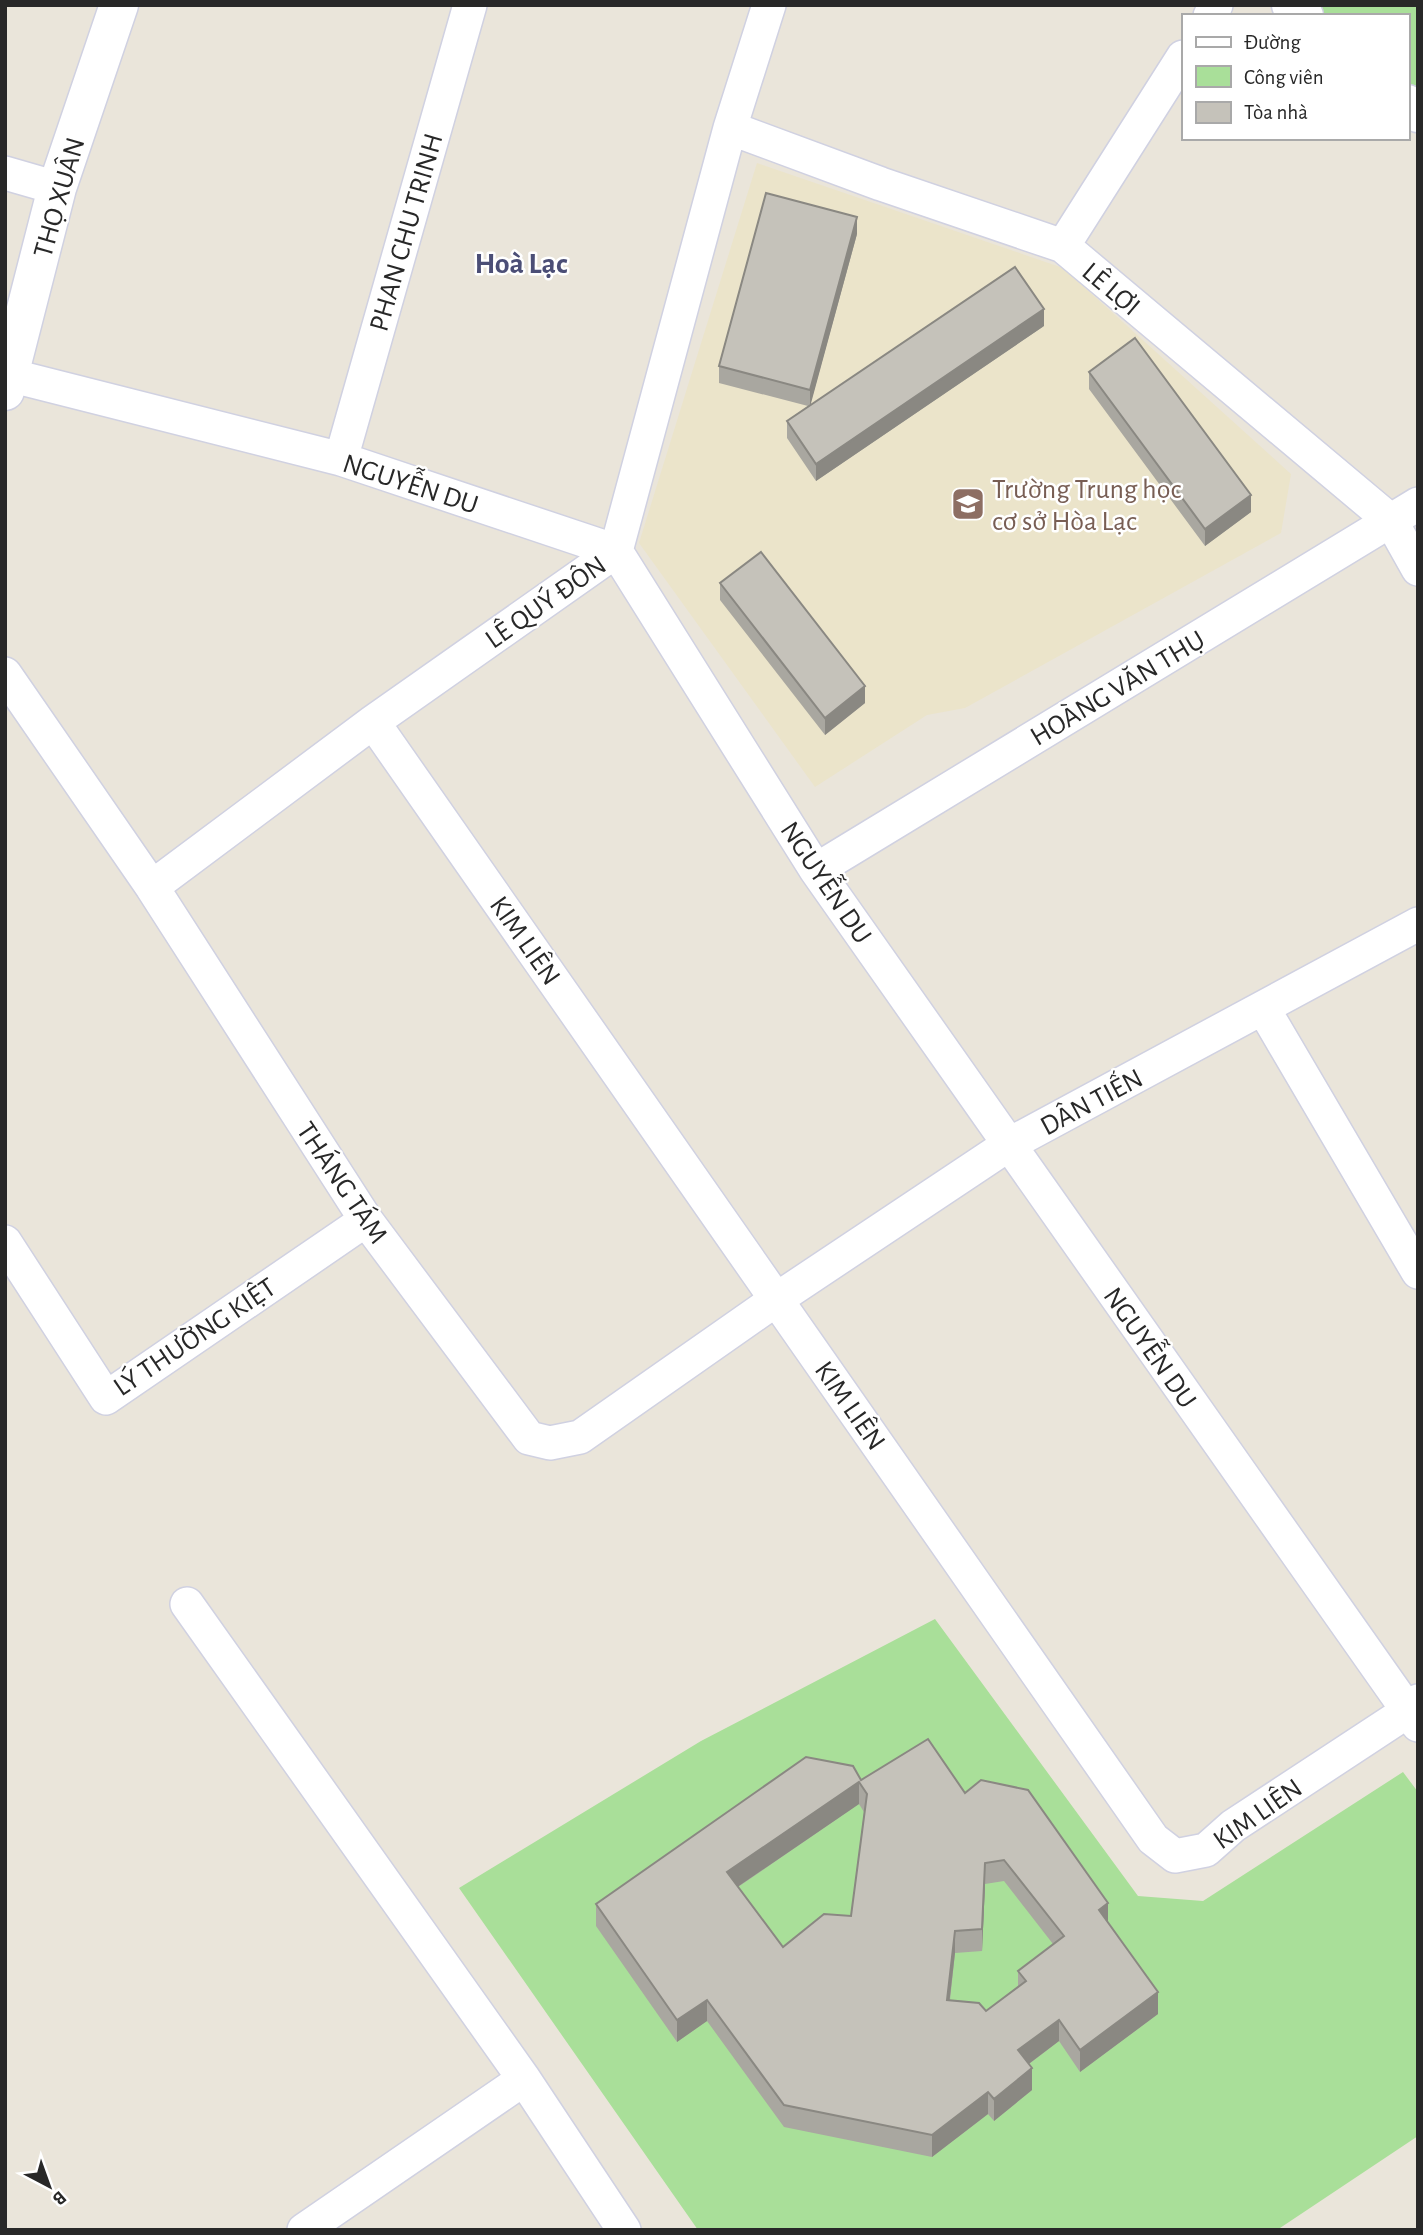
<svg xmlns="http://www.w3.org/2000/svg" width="1423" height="2235" font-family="'Alegreya Sans',sans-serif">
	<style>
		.education { fill: #ebe4ca }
		.green { fill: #a9df99 }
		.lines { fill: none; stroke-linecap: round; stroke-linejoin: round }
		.street-casing { stroke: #d0d1e1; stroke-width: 36 }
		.secondary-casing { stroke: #d0d1e1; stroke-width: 41 }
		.street { stroke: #fff; stroke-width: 33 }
		.secondary { stroke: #fff; stroke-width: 38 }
		.wall { fill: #a9a7a0; fill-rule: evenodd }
		.shaded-wall { fill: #8a8882 }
		.building { fill: #c5c2ba; stroke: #8a8882; stroke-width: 2; fill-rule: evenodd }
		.labels { text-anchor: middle; stroke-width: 5; stroke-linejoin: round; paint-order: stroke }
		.street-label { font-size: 28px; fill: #282828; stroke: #fff }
		.education-label { font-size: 28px; fill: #785e54; stroke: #fff; text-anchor: start }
		.neighbourhood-label { font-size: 30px; font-weight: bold; fill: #4b4e76; stroke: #fff }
	</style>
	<rect width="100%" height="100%" fill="#eae5da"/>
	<path class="education" d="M 757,163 L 1063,268 L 1291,474 L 1281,533 L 965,708 L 927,715 L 815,787 L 639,543 Z"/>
	<path class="green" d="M 1292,5 L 1418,5 L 1418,96 L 1407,88 L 1407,16 L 1307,16 Z
		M 935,1619 L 1138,1896 L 1203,1901 L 1403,1772 L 1418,1792 L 1418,2136 L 1277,2230 L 698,2230 L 459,1888 L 701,1741 Z"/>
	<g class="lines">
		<defs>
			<path id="street" d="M 1210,16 L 1216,5
				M 730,128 L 881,184 L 1063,246 L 1391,521 L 1418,569
				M 5,173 L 57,188
				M 1063,246 L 1183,57
				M 5,374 L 341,459 L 616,551 L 816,870 L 1418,1725
				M 341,459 L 470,5
				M 5,674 L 152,887 L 366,1220 L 529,1438 L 550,1443 L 580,1437 L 777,1299 L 1008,1145 L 1418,924
				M 373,722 L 1153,1839 L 1175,1856 L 1206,1850 L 1233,1826 L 1408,1711 L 1418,1701
				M 816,870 L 1418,504
				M 152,887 L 373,722 L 616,551 L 730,128 L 769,5
				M 1263,1008 L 1418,1272
				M 5,1242 L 106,1398 L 366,1220
				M 187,1604 L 524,2079 L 624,2230
				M 304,2230 L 524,2079"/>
			<path id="secondary" d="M 1291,5 L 1304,16
				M 1407,104 L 1418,113
				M 5,391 L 57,188 L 119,5"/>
		</defs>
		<use href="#street" class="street-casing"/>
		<use href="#secondary" class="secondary-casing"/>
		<use href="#street" class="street"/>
		<use href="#secondary" class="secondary"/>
	</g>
	<path class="wall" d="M 857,234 L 810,405 L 1044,326 L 816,481 L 787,438 L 787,421 L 808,406 L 719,383 L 719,366 Z
		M 1089,372 L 1251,512 L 1205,546 L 1089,389 Z
		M 720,583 L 865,703 L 825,735 L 720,600 Z
		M 861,1780 L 965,1793 L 1108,1923 L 1158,2014 L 1080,2072 L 1059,2041 L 1029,2064 L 1032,2090 L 994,2121 L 988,2114 L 932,2157 L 784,2127 L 707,2021 L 677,2042 L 596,1926 L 596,1904 ZM 859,1804 L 864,1812 L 851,1916 L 783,1947 L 738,1887 ZM 1004,1881 L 1053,1944 L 1018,1971 L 1018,1986 L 986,2011 L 950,2000 L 955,1953 L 982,1951 L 985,1884 Z"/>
	<path class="shaded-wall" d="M 857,217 L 857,234 L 810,407 L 810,390 Z
		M 1044,309 L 1044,326 L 816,481 L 816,464 Z
		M 1251,495 L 1251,512 L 1205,546 L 1205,529 Z
		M 865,686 L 865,703 L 825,735 L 825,718 Z
		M 859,1782 L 859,1804 L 727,1894 L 727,1872 Z
		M 985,1863 L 985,1884 L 982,1951 L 982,1929 Z
		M 1108,1903 L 1108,1924 L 1099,1910 Z
		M 955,1931 L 955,1953 L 947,2022 L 947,2000 Z
		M 1158,1992 L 1158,2014 L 1080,2072 L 1080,2050 Z
		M 707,2000 L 707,2021 L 677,2042 L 677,2020 Z
		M 1059,2020 L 1059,2041 L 1018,2072 L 1018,2050 Z
		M 1032,2068 L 1032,2090 L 994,2121 L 994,2099 Z
		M 988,2092 L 988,2114 L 932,2157 L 932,2135 Z"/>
	<path class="building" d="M 766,193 L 857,217 L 810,390 L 719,366 Z
		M 1015,267 L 1044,309 L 816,464 L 787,421 Z
		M 1135,338 L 1251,495 L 1205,529 L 1089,372 Z
		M 761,552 L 865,686 L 825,718 L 720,583 Z
		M 928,1739 L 965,1793 L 981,1780 L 1028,1790 L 1108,1903 L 1099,1910 L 1158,1992 L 1080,2050 L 1059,2020 L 1018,2050 L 1032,2068 L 994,2099 L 988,2092 L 932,2135 L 784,2105 L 707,2000 L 677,2020 L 596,1904 L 806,1757 L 853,1766 L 861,1780 ZM 859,1782 L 867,1794 L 851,1916 L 824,1914 L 783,1947 L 727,1872 ZM 1004,1860 L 1064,1936 L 1018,1971 L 1026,1981 L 986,2011 L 979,2003 L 947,2000 L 955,1931 L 982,1929 L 985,1863 Z"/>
	<defs>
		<symbol id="school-square" viewBox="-11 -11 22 22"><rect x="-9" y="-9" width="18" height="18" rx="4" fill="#8d6e63" stroke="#fff"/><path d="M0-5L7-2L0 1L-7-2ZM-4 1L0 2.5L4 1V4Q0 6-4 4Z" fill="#fff"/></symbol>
	</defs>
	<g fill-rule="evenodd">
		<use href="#school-square" x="949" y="485" width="38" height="38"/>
	</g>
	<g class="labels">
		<g class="street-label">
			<text transform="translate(58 197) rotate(-74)" y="10">THỌ XUÂN</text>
			<text transform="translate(405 232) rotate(-74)" y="10">PHAN CHU TRINH</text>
			<text transform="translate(1112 288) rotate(40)" y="10">LÊ LỢI</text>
			<text transform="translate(411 483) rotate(18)" y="10">NGUYỄN DU</text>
			<text transform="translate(545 601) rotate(-35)" y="10">LÊ QUÝ ĐÔN</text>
			<text transform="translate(1117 687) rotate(-31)" y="10">HOÀNG VĂN THỤ</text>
			<text transform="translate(827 882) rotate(56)" y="10">NGUYỄN DU</text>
			<text transform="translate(526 940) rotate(55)" y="10">KIM LIÊN</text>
			<text transform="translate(1091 1101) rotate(-28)" y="10">DÂN TIẾN</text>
			<text transform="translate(343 1182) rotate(56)" y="10">THÁNG TÁM</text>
			<text transform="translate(194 1336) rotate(-34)" y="10">LÝ THƯỜNG KIỆT</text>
			<text transform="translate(1151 1347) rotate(55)" y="10">NGUYỄN DU</text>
			<text transform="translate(851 1405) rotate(55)" y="10">KIM LIÊN</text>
			<text transform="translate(1257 1813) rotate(-35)" y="10">KIM LIÊN</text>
		</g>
		<g class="education-label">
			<text x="992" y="498">Trường Trung học<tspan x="992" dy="32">cơ sở Hòa Lạc</tspan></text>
		</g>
		<g class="neighbourhood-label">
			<text x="521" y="273">Hoà Lạc</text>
		</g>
	</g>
	<rect width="1423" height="2235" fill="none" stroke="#282828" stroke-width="14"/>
	<rect x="1182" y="14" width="228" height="126" fill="#ffffff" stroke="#a9a9a9" stroke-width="2"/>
	<rect x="1196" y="37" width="35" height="10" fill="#ffffff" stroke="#a9a9a9" stroke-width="2"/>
	<text x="1244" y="49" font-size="21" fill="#282828">Đường</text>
	<rect x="1196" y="66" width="35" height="21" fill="#a9df99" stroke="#a9a9a9" stroke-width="2"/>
	<text x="1244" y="84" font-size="21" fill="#282828">Công viên</text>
	<rect x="1196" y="102" width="35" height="21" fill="#c5c2ba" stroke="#a9a9a9" stroke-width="2"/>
	<text x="1244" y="119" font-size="21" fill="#282828">Tòa nhà</text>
	<g transform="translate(49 2186) rotate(139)" stroke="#ffffff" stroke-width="5" paint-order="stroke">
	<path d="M0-5L12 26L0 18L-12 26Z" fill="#282828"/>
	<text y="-10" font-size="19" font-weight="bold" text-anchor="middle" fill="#282828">B</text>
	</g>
</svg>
